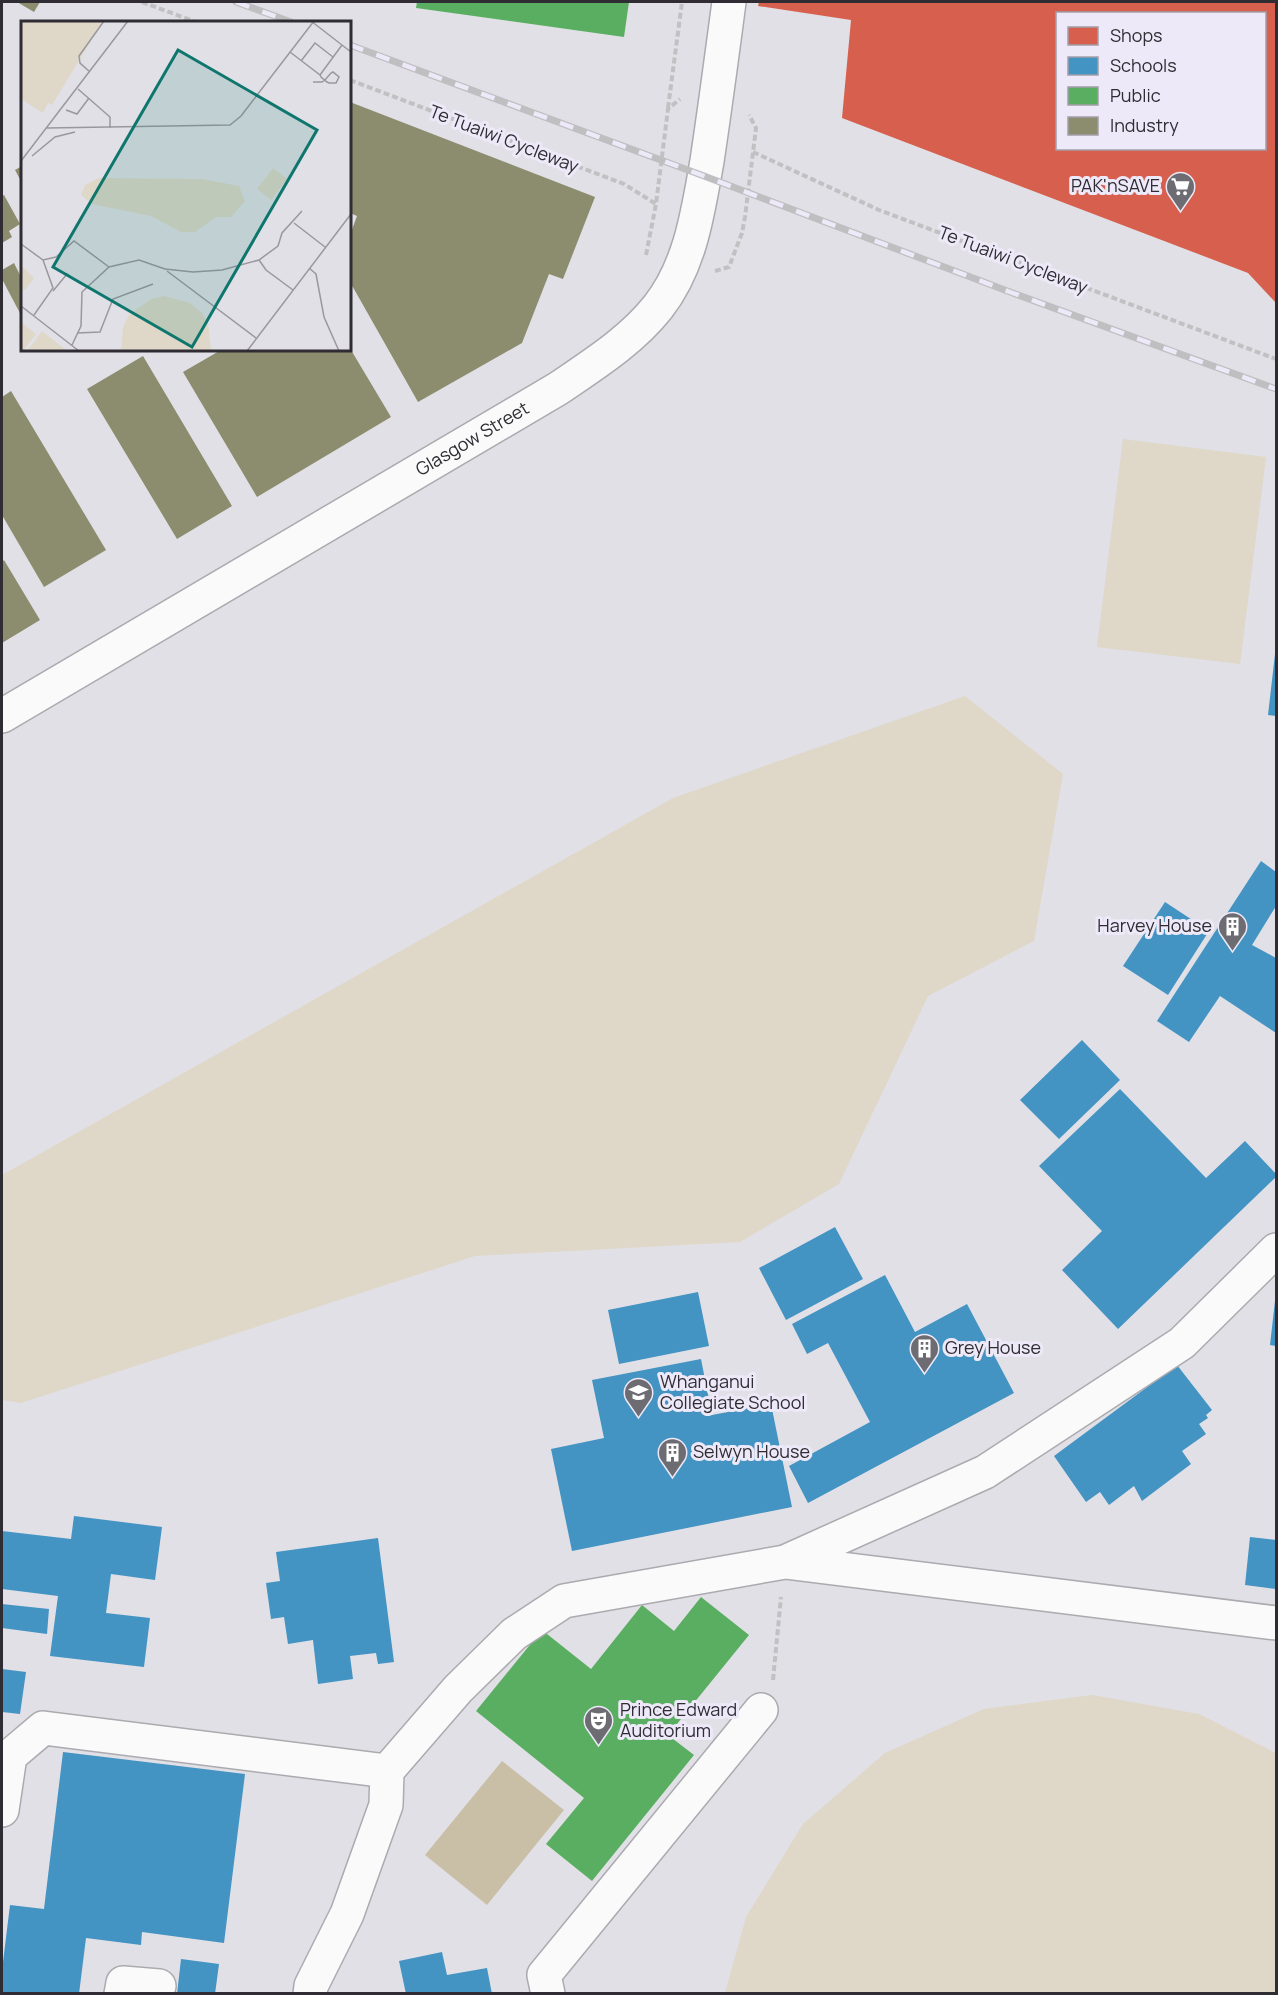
<svg xmlns="http://www.w3.org/2000/svg" width="1278" height="1995" font-family="Manrope,sans-serif">
	<style>
		.green { fill: #dfd7c7 }
		.water { fill: #c9bea6 }
		.shops { fill: #d6604d; fill-rule: evenodd }
		.schools { fill: #4393c3 }
		.public { fill: #5aae61 }
		.industry { fill: #8c8c6e }
		.lines { fill: none; stroke-linecap: round; stroke-linejoin: round }
		.minor-casing { stroke: #abaaaf; stroke-width: 36 }
		.major-casing { stroke: #abaaaf; stroke-width: 36 }
		.path { stroke: #c1c0c3; stroke-width: 4; stroke-dasharray: 6 3; stroke-linecap: butt }
		.minor { stroke: #fafafb; stroke-width: 33 }
		.major { stroke: #fafafb; stroke-width: 33 }
		.rail-casing { stroke: #bfbfc1; stroke-width: 7 }
		.rail { stroke: #ede9f8; stroke-width: 4.5; stroke-dasharray: 14; stroke-linecap: butt }
		.labels { text-anchor: middle; stroke-width: 6; stroke-linejoin: round; paint-order: stroke }
		.street-label { font-size: 18px; fill: #2f2d33; stroke: #ede9f8 }
		.poi-label { font-size: 18px; fill: #2f2d33; stroke: #ede9f8; text-anchor: start }
		.inset-road { fill: none; stroke: #9a989e; stroke-width: 1.5 }
		.view { fill: #0f766e; fill-opacity: 0.15; stroke: #0f766e; stroke-width: 3 }
		.inset-edge { fill: none; stroke: #2f2d33; stroke-width: 3 }
	</style>
	<rect width="100%" height="100%" fill="#e1e0e6"/>
	<path class="green" d="M 1123,439 L 1266,457 L 1240,664 L 1097,647 Z
		M 965,696 L 1063,774 L 1034,941 L 928,996 L 839,1184 L 740,1242 L 475,1256 L 21,1403 L 2,1400 L 2,1175 L 673,798 Z
		M 1092,1695 L 1199,1714 L 1276,1753 L 1276,1993 L 725,1993 L 746,1917 L 803,1824 L 885,1753 L 984,1709 Z"/>
	<path class="water" d="M 502,1761 L 564,1810 L 487,1905 L 425,1855 Z"/>
	<path class="shops" d="M 759,2 L 1276,2 L 1276,303 L 1248,273 L 842,118 L 851,20 L 758,6 ZM 1058,14 L 1264,14 L 1264,148 L 1058,148 Z"/>
	<path class="schools" d="M 1275,654 L 1276,654 L 1276,716 L 1268,715 Z
		M 1261,861 L 1276,872 L 1276,906 L 1252,945 L 1276,958 L 1276,1033 L 1220,996 L 1189,1042 L 1157,1021 Z
		M 1165,902 L 1209,931 L 1168,995 L 1123,966 Z
		M 1082,1040 L 1120,1080 L 1059,1139 L 1020,1100 Z
		M 1120,1089 L 1206,1178 L 1245,1141 L 1276,1174 L 1276,1177 L 1118,1329 L 1062,1270 L 1102,1231 L 1039,1166 Z
		M 835,1227 L 863,1279 L 786,1320 L 759,1268 Z
		M 885,1275 L 915,1332 L 967,1304 L 1014,1393 L 808,1503 L 789,1466 L 870,1422 L 828,1343 L 807,1354 L 792,1324 Z
		M 698,1292 L 709,1346 L 619,1364 L 608,1310 Z
		M 1275,1301 L 1276,1301 L 1276,1346 L 1270,1345 Z
		M 701,1359 L 712,1415 L 771,1404 L 792,1507 L 572,1551 L 551,1449 L 604,1438 L 592,1380 Z
		M 1177,1365 L 1212,1410 L 1206,1415 L 1208,1418 L 1199,1424 L 1206,1434 L 1182,1451 L 1191,1464 L 1142,1501 L 1134,1486 L 1109,1505 L 1100,1492 L 1086,1502 L 1054,1456 Z
		M 74,1516 L 162,1527 L 155,1580 L 111,1574 L 106,1613 L 150,1618 L 144,1667 L 50,1656 L 58,1596 L 2,1589 L 2,1531 L 71,1539 Z
		M 1250,1537 L 1276,1540 L 1276,1589 L 1245,1585 Z
		M 378,1538 L 394,1662 L 378,1664 L 376,1653 L 350,1656 L 353,1679 L 318,1684 L 313,1640 L 288,1644 L 284,1617 L 271,1619 L 266,1583 L 280,1581 L 276,1552 Z
		M 2,1604 L 49,1609 L 47,1634 L 2,1628 Z
		M 2,1669 L 26,1672 L 20,1714 L 2,1712 Z
		M 63,1752 L 245,1774 L 224,1943 L 142,1932 L 141,1945 L 86,1938 L 79,1994 L 2,1994 L 2,1970 L 10,1905 L 44,1909 Z
		M 442,1952 L 447,1975 L 487,1968 L 492,1994 L 406,1994 L 399,1961 Z
		M 181,1959 L 219,1964 L 215,1994 L 177,1994 Z"/>
	<path class="public" d="M 417,2 L 629,2 L 624,37 L 416,8 Z
		M 701,1597 L 749,1635 L 668,1735 L 694,1755 L 592,1881 L 546,1844 L 584,1798 L 476,1711 L 542,1630 L 591,1669 L 642,1605 L 674,1631 Z"/>
	<path class="industry" d="M 17,2 L 40,2 L 34,12 Z
		M 350,102 L 595,197 L 563,279 L 549,274 L 522,343 L 418,402 L 350,282 L 350,235 L 357,216 L 350,213 Z
		M 22,166 L 22,183 L 15,170 Z
		M 4,195 L 20,224 L 9,231 L 12,237 L 2,243 L 2,196 Z
		M 14,263 L 22,279 L 22,317 L 2,279 L 2,270 Z
		M 221,350 L 351,350 L 391,417 L 257,497 L 183,372 Z
		M 143,356 L 232,506 L 177,539 L 87,389 Z
		M 11,391 L 106,550 L 44,587 L 2,515 L 2,397 Z
		M 4,560 L 40,620 L 2,643 L 2,562 Z"/>
	<g class="lines">
		<defs>
			<path id="minor" d="M 785,1562 L 1276,1623
				M 2,1810 L 10,1756 L 43,1728 L 387,1771
				M 121,1994 L 123,1983 L 159,1986
				M 310,1994 L 311,1986 L 347,1914 L 386,1805 L 387,1771 L 458,1689 L 514,1634 L 564,1601 L 785,1562 L 985,1472 L 1182,1343 L 1276,1250
				M 548,1994 L 544,1975 L 761,1710"/>
			<g id="major">
				<path id="s1" d="M 2,716 L 559,388 C 594,364 631,341 658,307 C 691,265 698,211 707,161 C 715,108 722,55 729,2"/>
			</g>
		</defs>
		<use href="#minor" class="minor-casing"/>
		<use href="#major" class="major-casing"/>
		<path class="path" d="M 142,2 L 196,22
			M 350,80 L 624,184 L 656,204
			M 668,108 L 682,2
			M 753,152 L 879,210 L 1276,359
			M 646,255 L 656,204 L 668,109 L 680,99
			M 715,271 L 729,267 L 742,233 L 745,217 L 756,128 L 749,115
			M 773,1680 L 781,1597"/>
		<use href="#minor" class="minor"/>
		<use href="#major" class="major"/>
		<defs>
			<path id="rail" d="M 236,2 L 291,22
				M 350,45 L 704,176 L 1010,292 L 1276,389"/>
		</defs>
		<use href="#rail" class="rail-casing"/>
		<use href="#rail" class="rail"/>
	</g>
	<defs>
		<symbol id="supermarket-pin" viewBox="-11 -11 22 30"><path d="M0 17L-7.5 6A9.5 9.5 0 1 1 7.5 6Z" fill="#6d6c72" stroke="#ede9f8"/><path d="M-6-5.5h2.5l.6 2H6L4.5 2H-2.5L-4.4-4H-6ZM-1.5 3.2a1.3 1.3 0 1 0 .1 0ZM3 3.2a1.3 1.3 0 1 0 .1 0Z" fill="#fff"/></symbol>
		<symbol id="building-pin" viewBox="-11 -11 22 30"><path d="M0 17L-7.5 6A9.5 9.5 0 1 1 7.5 6Z" fill="#6d6c72" stroke="#ede9f8"/><path d="M-4-6H4V6H1V3H-1V6H-4ZM-2.5-4.3h1.7v1.8h-1.7ZM.8-4.3h1.7v1.8H.8ZM-2.5-1h1.7V.8h-1.7ZM.8-1h1.7V.8H.8Z" fill="#fff"/></symbol>
		<symbol id="school-pin" viewBox="-11 -11 22 30"><path d="M0 17L-7.5 6A9.5 9.5 0 1 1 7.5 6Z" fill="#6d6c72" stroke="#ede9f8"/><path d="M0-5L7-2L0 1L-7-2ZM-4 1L0 2.5L4 1V4Q0 6-4 4Z" fill="#fff"/></symbol>
		<symbol id="theatre-pin" viewBox="-11 -11 22 30"><path d="M0 17L-7.5 6A9.5 9.5 0 1 1 7.5 6Z" fill="#6d6c72" stroke="#ede9f8"/><path d="M-5-5.5Q0-4 5-5.5V0Q5 5 0 6Q-5 5-5 0ZM-3.3-2.5H-1v1.5H-3.3ZM1-2.5H3.3v1.5H1ZM-2.8 1Q0 5.5 2.8 1Z" fill="#fff"/></symbol>
	</defs>
	<g fill-rule="evenodd">
		<use href="#supermarket-pin" x="1164" y="170" width="33" height="45"/>
		<use href="#building-pin" x="1216" y="910" width="33" height="45"/>
		<use href="#building-pin" x="908" y="1332" width="33" height="45"/>
		<use href="#school-pin" x="622" y="1376" width="33" height="45"/>
		<use href="#building-pin" x="656" y="1436" width="33" height="45"/>
		<use href="#theatre-pin" x="582" y="1704" width="33" height="45"/>
	</g>
	<g class="labels">
		<g class="street-label">
			<text transform="translate(504 139) rotate(21)" y="6">Te Tuaiwi Cycleway</text>
			<text transform="translate(1013 260) rotate(21)" y="6">Te Tuaiwi Cycleway</text>
			<text dy="6" stroke="none"><textPath href="#s1" startOffset="546">Glasgow Street</textPath></text>
		</g>
		<g class="poi-label">
			<text x="1160" y="192" text-anchor="end">PAK'nSAVE</text>
			<text x="1212" y="932" text-anchor="end">Harvey House</text>
			<text x="945" y="1354">Grey House</text>
			<text x="660" y="1388">Whanganui<tspan x="660" dy="21">Collegiate School</tspan></text>
			<text x="693" y="1458">Selwyn House</text>
			<text x="620" y="1716">Prince Edward<tspan x="620" dy="21">Auditorium</tspan></text>
		</g>
	</g>
	<g transform="translate(21 21)">
		<rect width="330" height="330" fill="#e1e0e6"/>
		<path d="M 0,0 L 82,0 L 31,84 L 27,82 L 22,92 L 0,78 ZM 252,147 L 266,158 L 250,179 L 236,168 ZM 78,157 L 180,158 L 218,165 L 224,180 L 210,196 L 195,196 L 174,211 L 160,211 L 130,195 L 71,183 L 60,174 L 64,164 ZM 0,244 L 13,257 L 4,269 L 0,267 ZM 143,275 L 169,282 L 180,291 L 187,302 L 190,330 L 100,330 L 102,306 L 108,294 L 130,278 ZM 0,301 L 15,313 L 2,330 L 0,330 ZM 21,310 L 46,330 L 6,330 Z" fill="#dfd7c7"/>
		<path class="inset-road" d="M 290,0 L 330,31M 269,31 L 299,54 L 300,56 L 306,61 L 308,62 L 315,62 L 318,56 L 312,51 L 310,52 L 304,59 L 301,61 L 292,61M 280,40 L 294,22 L 312,36M 69,51 L 59,42 L 58,35 L 83,0M 299,54 L 321,24M 57,68 L 89,96 L 89,107M 45,89 L 56,93 L 68,77M 26,107 L 209,104 L 220,95 L 293,0M 11,135 L 34,116 L 54,111M 0,140 L 107,0M 273,202 L 304,226M 0,223 L 22,239 L 35,236 L 53,220 L 88,246M 238,239 L 245,249 L 272,269M 288,247 L 295,253 L 303,296 L 318,330M 146,250 L 235,317M 32,270 L 46,253 L 49,255M 0,285 L 58,330M 13,294 L 32,267 L 22,239M 56,312 L 79,311 L 92,278 L 132,263M 51,324 L 60,305 L 61,271 L 88,246 L 118,239 L 144,248 L 172,251 L 201,249 L 238,239 L 257,225 L 261,212 L 281,190M 226,330 L 330,193"/>
		<path class="view" d="M 157,29 L 296,109 L 171,326 L 32,246 Z"/>
		<rect width="330" height="330" class="inset-edge"/>
	</g>
	<rect width="1278" height="1995" fill="none" stroke="#2f2d33" stroke-width="6"/>
	<rect x="1056" y="12" width="210" height="138" fill="#ede9f8" stroke="#a19ea9" stroke-width="1.5"/>
	<rect x="1068" y="27" width="30" height="18" fill="#d6604d" stroke="#a19ea9" stroke-width="1.5"/>
	<text x="1110" y="42" font-size="18" fill="#2f2d33">Shops</text>
	<rect x="1068" y="57" width="30" height="18" fill="#4393c3" stroke="#a19ea9" stroke-width="1.5"/>
	<text x="1110" y="72" font-size="18" fill="#2f2d33">Schools</text>
	<rect x="1068" y="87" width="30" height="18" fill="#5aae61" stroke="#a19ea9" stroke-width="1.5"/>
	<text x="1110" y="102" font-size="18" fill="#2f2d33">Public</text>
	<rect x="1068" y="117" width="30" height="18" fill="#8c8c6e" stroke="#a19ea9" stroke-width="1.5"/>
	<text x="1110" y="132" font-size="18" fill="#2f2d33">Industry</text>
</svg>
